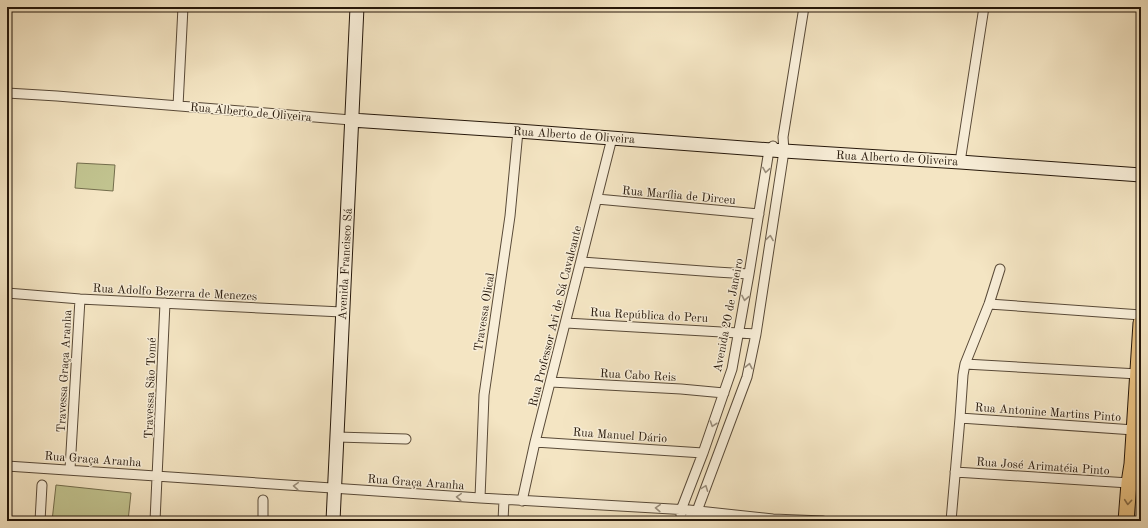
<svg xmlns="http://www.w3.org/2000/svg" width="1148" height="528" font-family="'Old Standard TT',serif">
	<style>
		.grass { fill: #c1c38f; stroke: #736d4c }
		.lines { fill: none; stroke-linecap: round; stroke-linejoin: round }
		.street-casing { stroke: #594a38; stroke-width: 11 }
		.secondary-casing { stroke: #25170a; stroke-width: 15 }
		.primary-casing { stroke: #25170a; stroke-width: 17 }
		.street { stroke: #f8eed8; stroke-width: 9 }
		.secondary { stroke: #f8eed8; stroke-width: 13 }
		.primary { stroke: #eac282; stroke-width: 15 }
		.oneway { stroke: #998d7b }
		.oneway2 { stroke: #886c46 }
		.labels { text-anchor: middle; stroke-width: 3; stroke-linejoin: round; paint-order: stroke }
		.street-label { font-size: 12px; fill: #25170a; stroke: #f8eed8 }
	</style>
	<rect width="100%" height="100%" fill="#f4e5c3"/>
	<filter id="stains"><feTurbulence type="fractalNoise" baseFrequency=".005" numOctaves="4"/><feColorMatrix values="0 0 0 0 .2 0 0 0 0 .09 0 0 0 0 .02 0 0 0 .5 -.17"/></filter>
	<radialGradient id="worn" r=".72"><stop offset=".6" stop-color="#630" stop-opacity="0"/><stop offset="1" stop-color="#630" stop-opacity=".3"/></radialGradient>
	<path class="grass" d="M 77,163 L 115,165 L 113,191 L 75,188 Z
		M 56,485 L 131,493 L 128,521 L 52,521 Z"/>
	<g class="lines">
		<defs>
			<path id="street" d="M 7,93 L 57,96 L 351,120
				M 178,106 L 183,7
				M 960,162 L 984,7
				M 597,199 L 759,214
				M 582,262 L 716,272 L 749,274
				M 7,293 L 80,299 L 342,312
				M 989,304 L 1141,315
				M 566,323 L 756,334
				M 965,364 L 1138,374
				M 551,382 L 681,389 L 724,393
				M 960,418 L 1134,430
				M 337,437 L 406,439
				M 535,442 L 703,453
				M 7,466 L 480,498 L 689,510 L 773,519 L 823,521
				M 70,469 L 80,299
				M 955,472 L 1129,483
				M 480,498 L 484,395 L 510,216 L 518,131
				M 522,501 L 535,442 L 612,138
				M 681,516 L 681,510 L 703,453 L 732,369 L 749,274 L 769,150 L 773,146
				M 40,521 L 42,485
				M 155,521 L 165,303
				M 263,521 L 263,500
				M 503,521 L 504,500
				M 686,521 L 697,511 L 747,377 L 756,334 L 784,151 L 783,137 L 804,7
				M 951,521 L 960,418 L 963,375 L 965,364 L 989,304 L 1000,269"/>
			<path id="secondary" d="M 351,120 L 518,131 L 784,151 L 960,162 L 1141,175
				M 333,521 L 357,7"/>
			<path id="primary" d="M 1126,521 L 1129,483 L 1132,464 L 1141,323"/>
		</defs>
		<use href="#street" class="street-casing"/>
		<use href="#secondary" class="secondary-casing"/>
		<use href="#primary" class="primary-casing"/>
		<use href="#street" class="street"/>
		<use href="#secondary" class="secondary"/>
		<use href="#primary" class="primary"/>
	</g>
	<defs><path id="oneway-chevron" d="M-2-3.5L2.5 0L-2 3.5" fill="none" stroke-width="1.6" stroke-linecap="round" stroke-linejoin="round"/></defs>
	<g class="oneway">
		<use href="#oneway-chevron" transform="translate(766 170) rotate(99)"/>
		<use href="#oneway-chevron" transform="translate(770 238) rotate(-81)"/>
		<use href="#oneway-chevron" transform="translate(745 298) rotate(100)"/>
		<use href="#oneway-chevron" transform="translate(749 366) rotate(-78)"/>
		<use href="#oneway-chevron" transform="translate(713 424) rotate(109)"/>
		<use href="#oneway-chevron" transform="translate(296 486) rotate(-176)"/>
		<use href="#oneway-chevron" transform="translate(705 488) rotate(-69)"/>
		<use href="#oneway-chevron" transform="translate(459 497) rotate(-176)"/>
		<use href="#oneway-chevron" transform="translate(658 508) rotate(-177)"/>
	</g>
	<use class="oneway2" href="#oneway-chevron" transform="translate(1128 502) rotate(95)"/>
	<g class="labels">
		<g class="street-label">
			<text transform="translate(251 112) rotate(5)" y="4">Rua Alberto de Oliveira</text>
			<text transform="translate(574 135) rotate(4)" y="4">Rua Alberto de Oliveira</text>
			<text transform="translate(897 158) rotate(3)" y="4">Rua Alberto de Oliveira</text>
			<text transform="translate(679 195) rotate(5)" y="4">Rua Marília de Dirceu</text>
			<text transform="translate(345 264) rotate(-87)" y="4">Avenida Francisco Sá</text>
			<text transform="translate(175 292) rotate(3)" y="4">Rua Adolfo Bezerra de Menezes</text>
			<text transform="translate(484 312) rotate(-81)" y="4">Travessa Olical</text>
			<text transform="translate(649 315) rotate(3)" y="4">Rua República do Peru</text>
			<text transform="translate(728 315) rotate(-79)" y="4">Avenida 20 de Janeiro</text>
			<text transform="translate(555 316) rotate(-76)" y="4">Rua Professor Ari de Sá Cavalcante</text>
			<text transform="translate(64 371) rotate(-87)" y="4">Travessa Graça Aranha</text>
			<text transform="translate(638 375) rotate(3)" y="4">Rua Cabo Reis</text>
			<text transform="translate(150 388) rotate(-88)" y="4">Travessa São Tomé</text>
			<text transform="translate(1048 412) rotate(4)" y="4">Rua Antonine Martins Pinto</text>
			<text transform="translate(620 435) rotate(4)" y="4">Rua Manuel Dário</text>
			<text transform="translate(93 459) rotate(4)" y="4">Rua Graça Aranha</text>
			<text transform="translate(1043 466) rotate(4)" y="4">Rua José Arimatéia Pinto</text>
			<text transform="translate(416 482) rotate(4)" y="4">Rua Graça Aranha</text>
		</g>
	</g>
	<rect width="1148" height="528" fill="none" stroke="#f4e5c3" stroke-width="24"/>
	<rect x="8" y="8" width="1132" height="512" fill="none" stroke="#25170a" stroke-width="2"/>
	<rect x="12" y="12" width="1124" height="504" fill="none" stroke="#25170a"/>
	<rect width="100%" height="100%" filter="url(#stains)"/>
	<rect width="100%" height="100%" fill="url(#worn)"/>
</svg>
